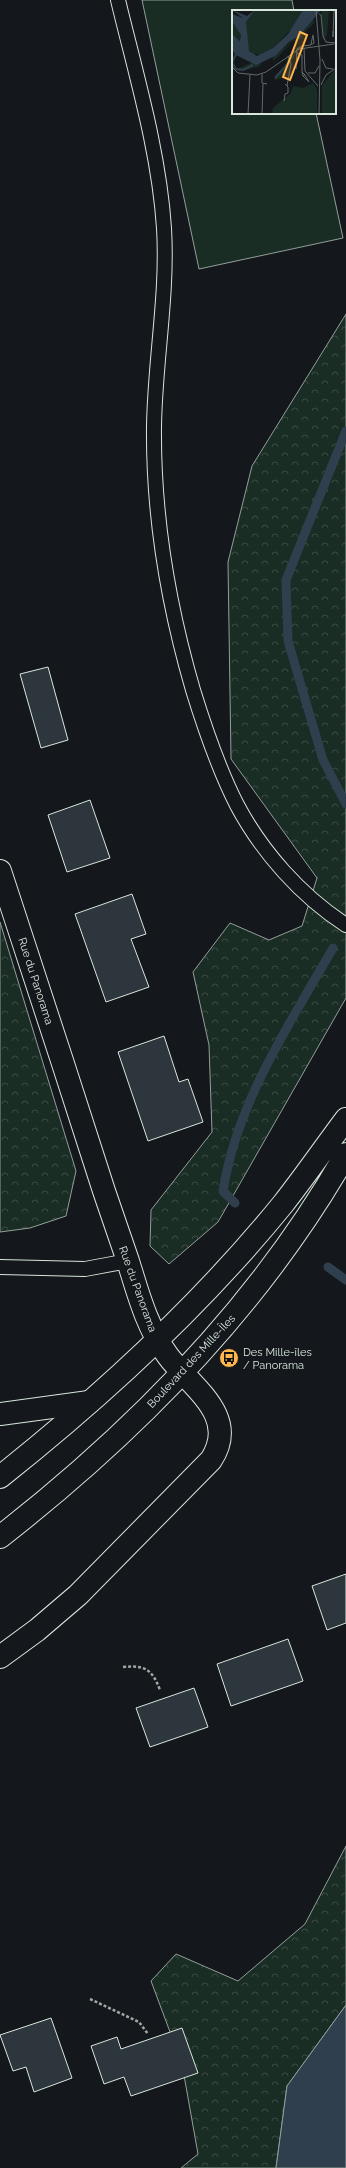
<svg xmlns="http://www.w3.org/2000/svg" width="346" height="2168" font-family="Raleway,sans-serif">
	<style>
		.forest { fill: url(#forest-crowns); stroke: #939e99 }
		.pitch { fill: #1a2d24; stroke: #939e99 }
		.water { fill: #2f3f4d; stroke: #939e99 }
		.lines { fill: none; stroke-linecap: round; stroke-linejoin: round }
		.stream { stroke: #2f3f4d; stroke-width: 9 }
		.building { fill: #2c363c; stroke: #d8e6dc }
		.service-casing { stroke: #d8e6dc; stroke-width: 16 }
		.minor-casing { stroke: #d8e6dc; stroke-width: 24 }
		.tertiary-casing { stroke: #d8e6dc; stroke-width: 24 }
		.motorway-casing { stroke: #d8e6dc; stroke-width: 24 }
		.path { stroke: #9da8a2; stroke-width: 2.5; stroke-dasharray: 3 2; stroke-linecap: butt }
		.service { stroke: #14181c; stroke-width: 14 }
		.minor { stroke: #14181c; stroke-width: 22 }
		.tertiary { stroke: #14181c; stroke-width: 22 }
		.motorway { stroke: #14181c; stroke-width: 22 }
		.labels { text-anchor: middle; stroke-width: 3; stroke-linejoin: round; paint-order: stroke }
		.street-label { font-size: 11px; fill: #d8e6dc; stroke: #14181c }
		.poi-label { font-size: 11px; fill: #d8e6dc; stroke: #14181c; text-anchor: start }
		.inset-river { fill: none; stroke: #2f3f4d; stroke-width: 2 }
		.inset-road { fill: none; stroke: #626a69; stroke-width: 1 }
		.view { fill: #ffb74d; fill-opacity: 0.15; stroke: #ffb74d; stroke-width: 2 }
		.inset-edge { fill: none; stroke: #d8e6dc; stroke-width: 2 }
	</style>
	<defs>
		<pattern id="forest-crowns" width="20" height="18" patternUnits="userSpaceOnUse"><rect width="20" height="18" fill="#1a2d24"/><path d="M2 6a3 3 0 1 1 6 0M12 15a3 3 0 1 1 6 0" fill="none" stroke="#3b4b43"/></pattern>
	</defs>
	<rect width="100%" height="100%" fill="#14181c"/>
	<path class="forest" d="M 346,314 L 346,998 L 218,1222 L 169,1264 L 150,1246 L 151,1210 L 212,1132 L 209,1045 L 193,972 L 230,923 L 269,940 L 302,926 L 317,878 L 231,759 L 228,562 L 252,466 Z
		M 0,922 L 76,1171 L 66,1216 L 30,1228 L 0,1232 Z
		M 346,1846 L 346,2005 L 287,2086 L 276,2168 L 181,2168 L 198,2154 L 182,2064 L 151,1981 L 176,1954 L 238,1981 L 305,1924 Z"/>
	<path class="pitch" d="M 142,0 L 292,0 L 294,11 L 233,11 L 233,113 L 316,113 L 343,238 L 199,269 Z"/>
	<path class="water" d="M 346,2005 L 346,2168 L 276,2168 L 287,2086 Z"/>
	<g class="lines">
		<path class="stream" d="M 346,431 L 286,580 L 288,641 L 323,760 L 346,804
			M 235,1203 L 223,1191 C 237,1102 289,1025 333,948
			M 328,1267 L 346,1280"/>
	</g>
	<path class="building" d="M 48,667 L 68,740 L 41,748 L 20,674 Z
		M 90,800 L 110,858 L 67,872 L 48,815 Z
		M 132,894 L 146,934 L 131,939 L 149,987 L 106,1002 L 75,914 Z
		M 164,1036 L 179,1082 L 188,1079 L 203,1122 L 148,1141 L 118,1052 Z
		M 346,1574 L 346,1623 L 327,1630 L 312,1586 Z
		M 288,1639 L 303,1681 L 231,1706 L 217,1664 Z
		M 194,1688 L 208,1727 L 150,1747 L 136,1708 Z
		M 51,2018 L 72,2078 L 34,2092 L 26,2067 L 13,2071 L 0,2035 Z
		M 182,2028 L 198,2073 L 131,2096 L 124,2077 L 104,2084 L 91,2046 L 117,2037 L 121,2049 Z"/>
	<g class="lines">
		<defs>
			<path id="service" d="M 118,0 C 136,75 159,151 164,228 C 168,294 155,360 154,426 C 153,516 168,604 193,690 C 205,729 218,768 237,805 C 262,852 301,896 346,925
				M 0,1267 L 85,1269 L 128,1261"/>
			<path id="minor" d="M 0,871 C 35,978 70,1084 104,1191 C 112,1215 120,1238 128,1261 C 138,1293 147,1328 168,1356 C 191,1387 240,1416 211,1460 L 78,1595 L 37,1630 L 0,1657"/>
			<path id="tertiary" d="M 0,1477 C 102,1396 201,1305 283,1204 C 305,1176 325,1147 346,1119
				M 0,1537 C 136,1431 260,1305 346,1154"/>
			<path id="motorway" d="M 0,1414 L 89,1402"/>
		</defs>
		<use href="#service" class="service-casing"/>
		<use href="#minor" class="minor-casing"/>
		<use href="#tertiary" class="tertiary-casing"/>
		<use href="#motorway" class="motorway-casing"/>
		<path class="path" d="M 123,1667 C 145,1665 152,1669 160,1690
			M 90,1999 L 139,2022 L 148,2034"/>
		<use href="#service" class="service"/>
		<use href="#minor" class="minor"/>
		<use href="#tertiary" class="tertiary"/>
		<use href="#motorway" class="motorway"/>
	</g>
	<defs>
		<symbol id="bus-disc" viewBox="-11 -11 22 22"><circle r="9.5" fill="#ffb74d" stroke="#14181c"/><path d="M-5-6H5V4H4V6H2V4H-2V6H-4V4H-5ZM-3.5-4V0h7V-4ZM-3.5 1.2v1.5H-2V1.2ZM2 1.2v1.5H3.5V1.2Z" fill="#111"/></symbol>
	</defs>
	<g fill-rule="evenodd">
		<use href="#bus-disc" x="218" y="1347" width="22" height="22"/>
	</g>
	<g class="labels">
		<g class="street-label">
			<text transform="translate(36 981) rotate(72)" y="4">Rue du Panorama</text>
			<text transform="translate(138 1289) rotate(70)" y="4">Rue du Panorama</text>
			<text transform="translate(191 1361) rotate(-47)" y="4">Boulevard des Mille-Îles</text>
		</g>
		<g class="poi-label">
			<text x="243" y="1356">Des Mille-îles<tspan x="243" dy="13">/ Panorama</tspan></text>
		</g>
	</g>
	<g transform="translate(232 10)">
		<rect width="104" height="104" fill="#14181c"/>
		<path d="M 23,0 L 71,0 L 65,13 L 22,45 L 16,38 L 14,12 Z" fill="#1a2d24"/>
		<path d="M 89,0 L 97,0 L 95,25 L 91,30 ZM 59,4 L 67,5 L 65,13 L 41,38 L 27,45 L 18,42 L 16,38 L 22,32 L 30,33 L 49,20 L 51,7 ZM 81,9 L 82,13 L 71,24 L 70,28 L 60,32 L 42,51 L 40,48 L 72,21 ZM 0,11 L 8,20 L 9,31 L 0,24 ZM 64,43 L 49,68 L 43,70 L 43,66 L 54,57 L 55,49 ZM 19,53 L 29,53 L 28,56 L 10,61 L 3,60 ZM 104,58 L 104,104 L 90,104 L 90,76 ZM 81,73 L 85,80 L 85,104 L 40,104 L 41,98 L 59,83 L 61,76 L 71,78 Z" fill="#1a2d24"/>
		<path d="M 0,0 L 15,6 L 23,0 L 14,12 L 17,41 L 25,46 L 41,38 L 56,24 L 71,0 L 89,0 L 68,25 L 57,32 L 43,46 L 24,55 L 4,45 L 0,40 L 0,24 L 8,31 L 9,25 L 0,11 L 0,4 L 11,8 Z" fill="#2f3f4d"/>
		<path class="inset-river" d="M 4,44 L 0,53 L 4,59 L 11,60 L 21,55M 43,68 L 57,52"/>
		<path class="inset-road" d="M 84,0 L 88,50 L 87,104M 87,4 L 89,5 L 91,26 L 94,32 L 103,33M 101,21 L 101,27 L 102,0M 72,38 L 73,61 L 86,76M 65,43 L 70,45 L 70,62 L 73,65 L 71,66 L 70,62M 90,49 L 94,58 L 101,59M 0,57 L 6,63 L 25,65 L 34,62 L 67,39 L 102,34M 64,59 L 65,39 L 70,36 L 79,35 L 79,34 L 81,34 L 82,33 L 81,25 L 79,34M 76,63 L 83,63 L 87,56M 30,64 L 30,73 L 35,74M 71,66 L 77,72 L 73,65M 89,75 L 94,65 L 104,58M 55,76 L 59,54 L 56,46M 52,91 L 53,84 L 56,83 L 56,77 L 53,74M 16,104 L 18,65M 30,104 L 31,74"/>
		<path class="view" d="M 68,22 L 75,25 L 58,70 L 51,67 Z"/>
		<rect width="104" height="104" class="inset-edge"/>
	</g>
</svg>
